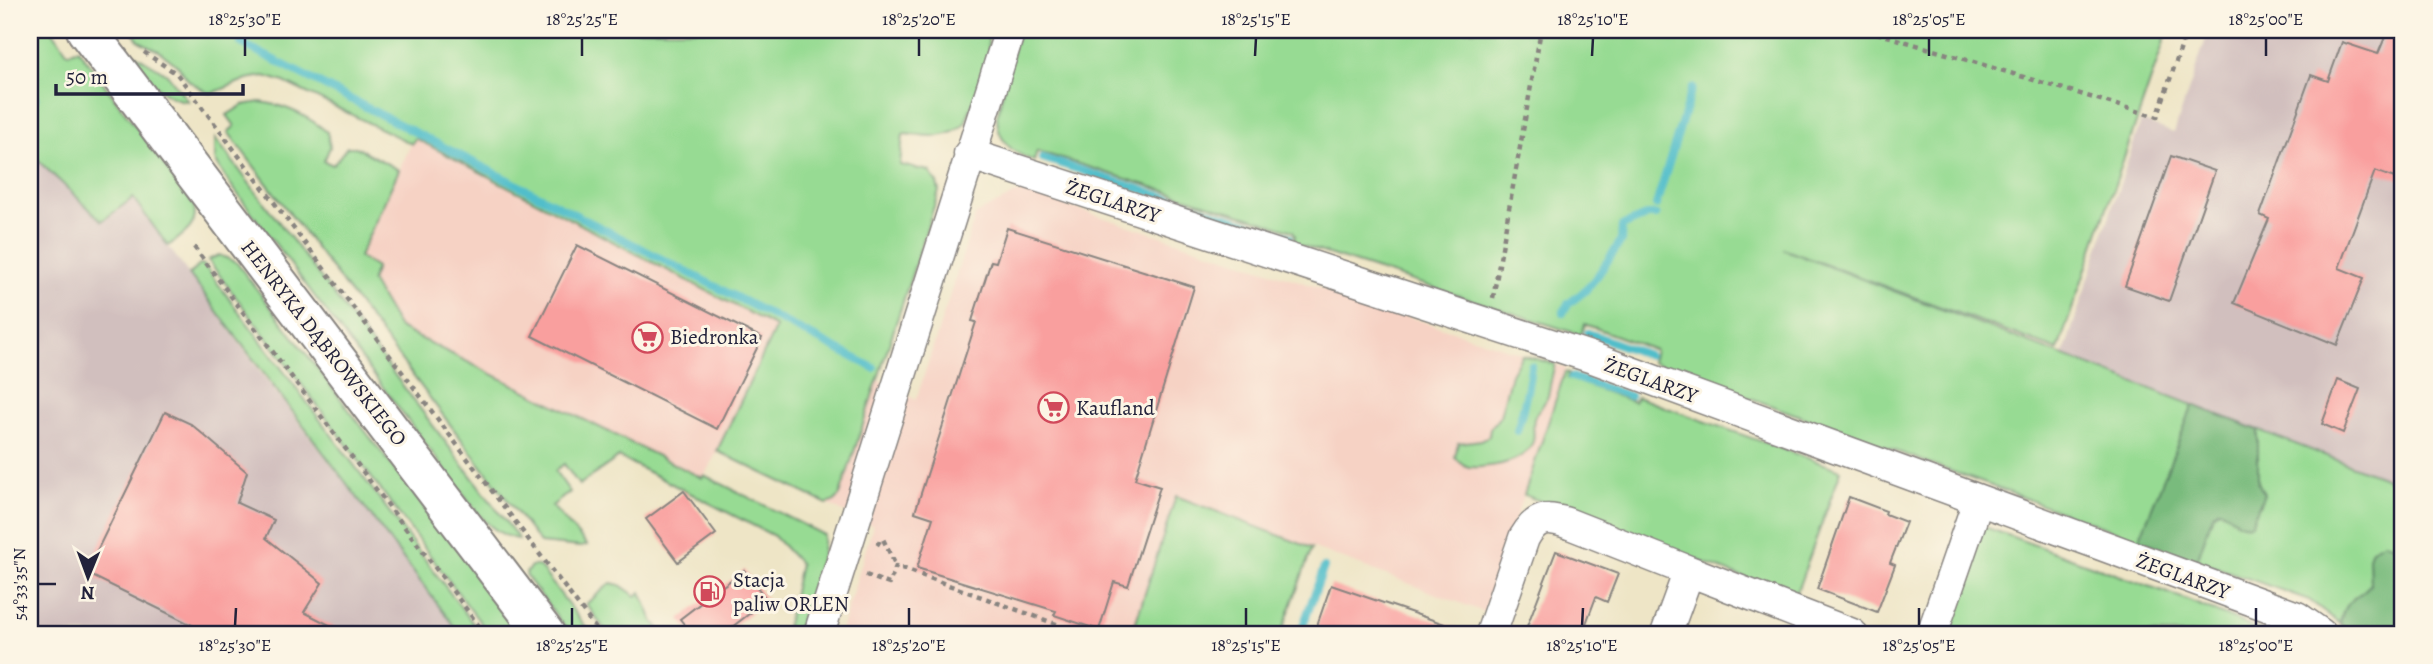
<svg xmlns="http://www.w3.org/2000/svg" width="2433" height="664" font-family="Alegreya,serif">
	<style>
		.built { fill: #f6d2c4 }
		.industrial { fill: #d1bfbe }
		.green { fill: #97db93; stroke: #5c7e67; stroke-width: 2 }
		.forest { fill: #79bb7d; stroke: #4e6e5c; stroke-width: 2 }
		.lines { fill: none; stroke-linecap: round; stroke-linejoin: round }
		.stream { stroke: #51beca; stroke-width: 8 }
		.building { fill: #f99f9e }
		.minor-casing { stroke: #888480; stroke-width: 33 }
		.major-casing { stroke: #888480; stroke-width: 42 }
		.path { stroke: #888480; stroke-width: 4.5; stroke-dasharray: 5 5; stroke-linecap: butt }
		.minor { stroke: #fff; stroke-width: 30 }
		.major { stroke: #fff; stroke-width: 38 }
		.ticks { fill: none; stroke: #22223b; stroke-width: 2.5 }
		.labels { text-anchor: middle; stroke-width: 6; stroke-linejoin: round; paint-order: stroke }
		.street-label { font-size: 21px; fill: #22223b; stroke: #fcf5e5 }
		.poi-label { font-size: 21px; fill: #22223b; stroke: #fcf5e5; text-anchor: start }
		.neatline { fill: none; stroke: #22223b; stroke-width: 2.5 }
		.ticks-label { font-size: 18px; text-anchor: middle; fill: #22223b }
	</style>
	<rect width="100%" height="100%" fill="#fcf5e5"/>
	<filter id="ink" filterUnits="userSpaceOnUse"><feTurbulence type="fractalNoise" baseFrequency=".0143" numOctaves="2"/><feDisplacementMap in="SourceGraphic" scale="14" xChannelSelector="R" yChannelSelector="G"/><feConvolveMatrix kernelMatrix="1 2 1 2 8 2 1 2 1" color-interpolation-filters="sRGB"/></filter>
	<filter id="wash" filterUnits="userSpaceOnUse"><feTurbulence type="fractalNoise" baseFrequency=".00686" numOctaves="4" result="noise"/><feDisplacementMap in="SourceGraphic" scale="28" xChannelSelector="R" yChannelSelector="G"/><feGaussianBlur stdDeviation="1.57" result="paint"/><feColorMatrix in="noise" values="0 0 0 0 0 0 0 0 0 0 0 0 0 0 0 0 0 1.4 0 .05"/><feComposite in="paint" operator="in"/></filter>
	<g filter="url(#wash)">
		<rect width="100%" height="100%" fill="#eee5c6"/>
		<path class="built" d="M 414,138 L 916,400 L 976,214 L 1022,191 L 1566,368 L 1484,612 L 1177,496 L 1132,634 L 840,634 L 873,526 L 717,452 L 703,478 L 399,328 L 359,257 Z"/>
		<path class="industrial" d="M 2209,30 L 2403,30 L 2403,485 L 2063,356 L 2141,121 L 2174,133 Z
			M 30,153 L 101,221 L 133,198 L 261,373 L 460,634 L 30,634 Z"/>
		<path class="green" d="M 38,30 L 52,30 L 68,53 L 78,49 L 193,204 C 201,225 183,235 168,246 L 133,198 L 102,221 L 30,153 L 30,36 Z
			M 131,30 L 986,30 C 996,60 975,95 965,123 C 947,142 927,135 903,134 L 900,165 L 929,171 L 937,183 L 939,191 L 840,495 L 835,501 L 827,504 L 717,451 L 776,327 L 415,138 L 412,144 L 284,82 L 264,76 L 247,79 L 213,93 L 207,92 L 189,81 L 178,66 L 159,51 L 139,41 Z
			M 1018,30 L 2168,30 L 2058,350 L 1783,249 L 2403,485 L 2403,634 L 2354,634 L 2309,600 L 2139,540 L 1652,362 L 1655,350 L 1585,324 L 1581,335 L 1294,243 L 1295,235 L 1293,231 L 1037,151 L 1034,161 C 1012,153 997,141 997,116 Z
			M 128,50 L 167,74 L 188,101 C 159,100 143,70 128,50 Z
			M 260,102 C 285,105 308,116 327,132 L 330,147 L 324,161 L 333,165 L 347,147 L 356,147 L 399,170 L 359,257 L 376,268 L 371,281 L 399,328 L 702,478 L 704,475 L 824,535 L 822,554 L 796,634 L 785,634 L 800,564 L 774,536 L 619,457 L 579,485 L 564,464 L 555,471 L 570,492 L 552,506 L 587,545 L 581,547 L 540,543 L 228,132 L 235,126 L 227,115 L 243,105 Z
			M 215,138 L 519,539 C 497,537 481,518 469,502 L 225,177 L 215,160 Z
			M 219,255 L 236,262 L 415,496 L 503,606 L 518,634 L 489,634 L 208,260 Z
			M 201,264 L 204,265 L 481,634 L 460,634 L 189,274 Z
			M 1522,355 L 1555,364 C 1552,375 1550,385 1548,396 C 1545,405 1536,410 1534,419 C 1532,426 1535,434 1533,441 C 1529,458 1503,465 1488,466 C 1473,468 1466,470 1455,457 L 1458,443 L 1481,440 L 1489,436 L 1490,429 L 1500,416 L 1511,374 Z
			M 1565,372 L 1569,373 L 1568,378 L 1634,402 L 1637,397 L 1841,470 L 1795,597 L 1524,495 Z
			M 1176,496 L 1312,548 L 1281,634 L 1132,634 Z
			M 1982,526 L 2182,598 L 2270,634 L 1943,634 Z
			M 531,566 L 539,566 L 591,634 L 570,634 L 527,577 L 526,573 Z
			M 611,583 L 620,585 L 636,596 L 641,592 L 653,621 L 664,634 L 608,634 L 586,604 Z"/>
		<path class="forest" d="M 2193,405 L 2258,430 L 2258,482 L 2264,494 L 2251,524 C 2235,527 2232,514 2219,509 L 2213,514 L 2197,561 L 2139,540 Z
			M 2384,542 L 2403,549 L 2403,634 L 2354,634 L 2340,624 C 2345,596 2354,602 2370,585 L 2369,557 L 2372,549 Z"/>
		<g class="lines">
			<path class="stream" d="M 241,43 L 874,368
				M 30,97 L 35,98
				M 1042,158 L 1289,237
				M 1656,205 L 1692,88
				M 1563,313 L 1568,304 L 1585,291 L 1598,275 L 1621,241 L 1622,226 L 1648,215 L 1656,215
				M 1588,333 L 1648,355
				M 1572,377 L 1630,396
				M 1517,431 C 1523,410 1529,388 1531,366
				M 1300,634 L 1324,567"/>
		</g>
		<g id="blocks">
			<path class="building" d="M 2388,30 L 2403,30 L 2403,181 L 2375,171 L 2339,268 L 2364,278 L 2337,345 L 2234,303 L 2269,219 L 2260,215 L 2311,75 L 2328,81 L 2342,42 L 2378,54 Z
				M 2171,156 L 2215,171 L 2169,301 L 2125,286 Z
				M 1007,228 L 1194,287 L 1135,479 L 1160,487 L 1128,586 L 1114,582 L 1099,630 L 1054,615 L 1056,611 L 917,568 L 933,518 L 915,512 L 976,322 L 972,321 L 991,261 L 996,262 Z
				M 577,245 L 762,338 L 717,429 L 532,336 Z
				M 2338,380 L 2360,389 L 2343,433 L 2322,424 Z
				M 165,412 L 191,424 L 247,472 L 237,503 L 274,520 L 266,538 L 322,583 L 304,612 L 347,634 L 210,634 L 86,573 Z
				M 684,491 L 716,534 L 678,562 L 646,519 Z
				M 1849,497 L 1886,511 L 1885,514 L 1906,522 L 1890,563 L 1895,565 L 1877,612 L 1817,589 Z
				M 1556,551 L 1618,574 L 1607,602 L 1596,597 L 1582,634 L 1524,634 Z
				M 744,570 L 767,600 L 723,634 L 692,634 L 680,619 Z
				M 1331,585 L 1465,631 L 1465,634 L 1314,634 Z"/>
		</g>
	</g>
	<g filter="url(#ink)">
		<use href="#blocks" fill-opacity="0" stroke="#888480" stroke-width="2"/>
		<g class="lines">
			<defs>
				<path id="minor" d="M 969,154 L 1593,358 L 2297,617 L 2321,634
					M 819,634 L 1010,30
					M 1491,634 L 1524,538 C 1536,517 1546,516 1567,523 L 1689,571
					M 1666,634 L 1689,571 L 1852,634
					M 1932,634 L 1978,501"/>
				<path id="major" d="M 86,30 L 545,634"/>
			</defs>
			<use href="#minor" class="minor-casing"/>
			<use href="#major" class="major-casing"/>
			<path class="path" d="M 1867,30 L 2157,117 L 2187,30
				M 144,52 L 177,74 L 600,634
				M 194,247 L 485,634
				M 1493,298 L 1541,30
				M 877,545 L 881,539 L 883,539 L 896,566
				M 866,575 L 889,584 L 896,566 L 1059,625"/>
			<use href="#minor" class="minor"/>
			<use href="#major" class="major"/>
		</g>
	</g>
	<path class="ticks" d="M 245,56 L 245,38M 582,56 L 582,38M 919,56 L 919,38M 1255,56 L 1256,38M 1592,56 L 1593,38M 1929,56 L 1929,38M 2266,56 L 2266,38M 38,584 L 56,584M 235,626 L 236,608M 572,626 L 572,608M 909,626 L 909,608M 1246,626 L 1246,608M 1582,626 L 1583,608M 1919,626 L 1919,608M 2256,626 L 2256,608"/>
	<defs>
		<symbol id="supermarket-ring" viewBox="-11 -11 22 22"><circle r="9.5" fill="#fcf5e5" stroke="#d1495b" stroke-width="1.5"/><path d="M-6-5.5h2.5l.6 2H6L4.5 2H-2.5L-4.4-4H-6ZM-1.5 3.2a1.3 1.3 0 1 0 .1 0ZM3 3.2a1.3 1.3 0 1 0 .1 0Z" fill="#d1495b"/></symbol>
		<symbol id="fuel-ring" viewBox="-11 -11 22 22"><circle r="9.5" fill="#fcf5e5" stroke="#d1495b" stroke-width="1.5"/><path d="M-5.5-6h7V0h2V4h1.3V-2.5L3-4.5l.8-.8L6-3V5H2.5V1h-1V6h-7ZM-4.2-4.7v3.2H.2V-4.7Z" fill="#d1495b"/></symbol>
	</defs>
	<g fill-rule="evenodd">
		<use href="#supermarket-ring" x="630" y="320" width="35" height="35"/>
		<use href="#supermarket-ring" x="1036" y="390" width="35" height="35"/>
		<use href="#fuel-ring" x="692" y="574" width="35" height="35"/>
	</g>
	<g class="labels">
		<g class="street-label">
			<text transform="translate(1113 201) rotate(18)" y="7">ŻEGLARZY</text>
			<text transform="translate(324 343) rotate(52)" y="7">HENRYKA DĄBROWSKIEGO</text>
			<text transform="translate(1651 380) rotate(20)" y="7">ŻEGLARZY</text>
			<text transform="translate(2183 576) rotate(20)" y="7">ŻEGLARZY</text>
		</g>
		<g class="poi-label">
			<text x="670" y="344">Biedronka</text>
			<text x="1076" y="415">Kaufland</text>
			<text x="733" y="587">Stacja<tspan x="733" dy="24">paliw ORLEN</tspan></text>
		</g>
	</g>
	<rect width="2433" height="664" fill="none" stroke="#fcf5e5" stroke-width="77"/>
	<g transform="translate(88 577) rotate(181)" stroke="#fcf5e5" stroke-width="5" paint-order="stroke">
	<path d="M0-5L12 26L0 18L-12 26Z" fill="#22223b"/>
	<text y="-10" font-size="19" font-weight="bold" text-anchor="middle" fill="#22223b">N</text>
	</g>
	<path d="M56 84v10h187v-10" fill="none" stroke="#22223b" stroke-width="3.5"/>
	<text x="66" y="84" font-size="21" fill="#22223b" stroke="#fcf5e5" stroke-width="5" paint-order="stroke">50 m</text>
	<rect x="38" y="38" width="2356" height="588" class="neatline"/>
	<g class="ticks-label">
		<text x="245" y="25">18°25'30"E</text>
		<text x="582" y="25">18°25'25"E</text>
		<text x="919" y="25">18°25'20"E</text>
		<text x="1256" y="25">18°25'15"E</text>
		<text x="1593" y="25">18°25'10"E</text>
		<text x="1929" y="25">18°25'05"E</text>
		<text x="2266" y="25">18°25'00"E</text>
		<text transform="translate(19 584) rotate(-90)" y="6">54°33'35"N</text>
		<text x="235" y="651">18°25'30"E</text>
		<text x="572" y="651">18°25'25"E</text>
		<text x="909" y="651">18°25'20"E</text>
		<text x="1246" y="651">18°25'15"E</text>
		<text x="1582" y="651">18°25'10"E</text>
		<text x="1919" y="651">18°25'05"E</text>
		<text x="2256" y="651">18°25'00"E</text>
	</g>
</svg>
